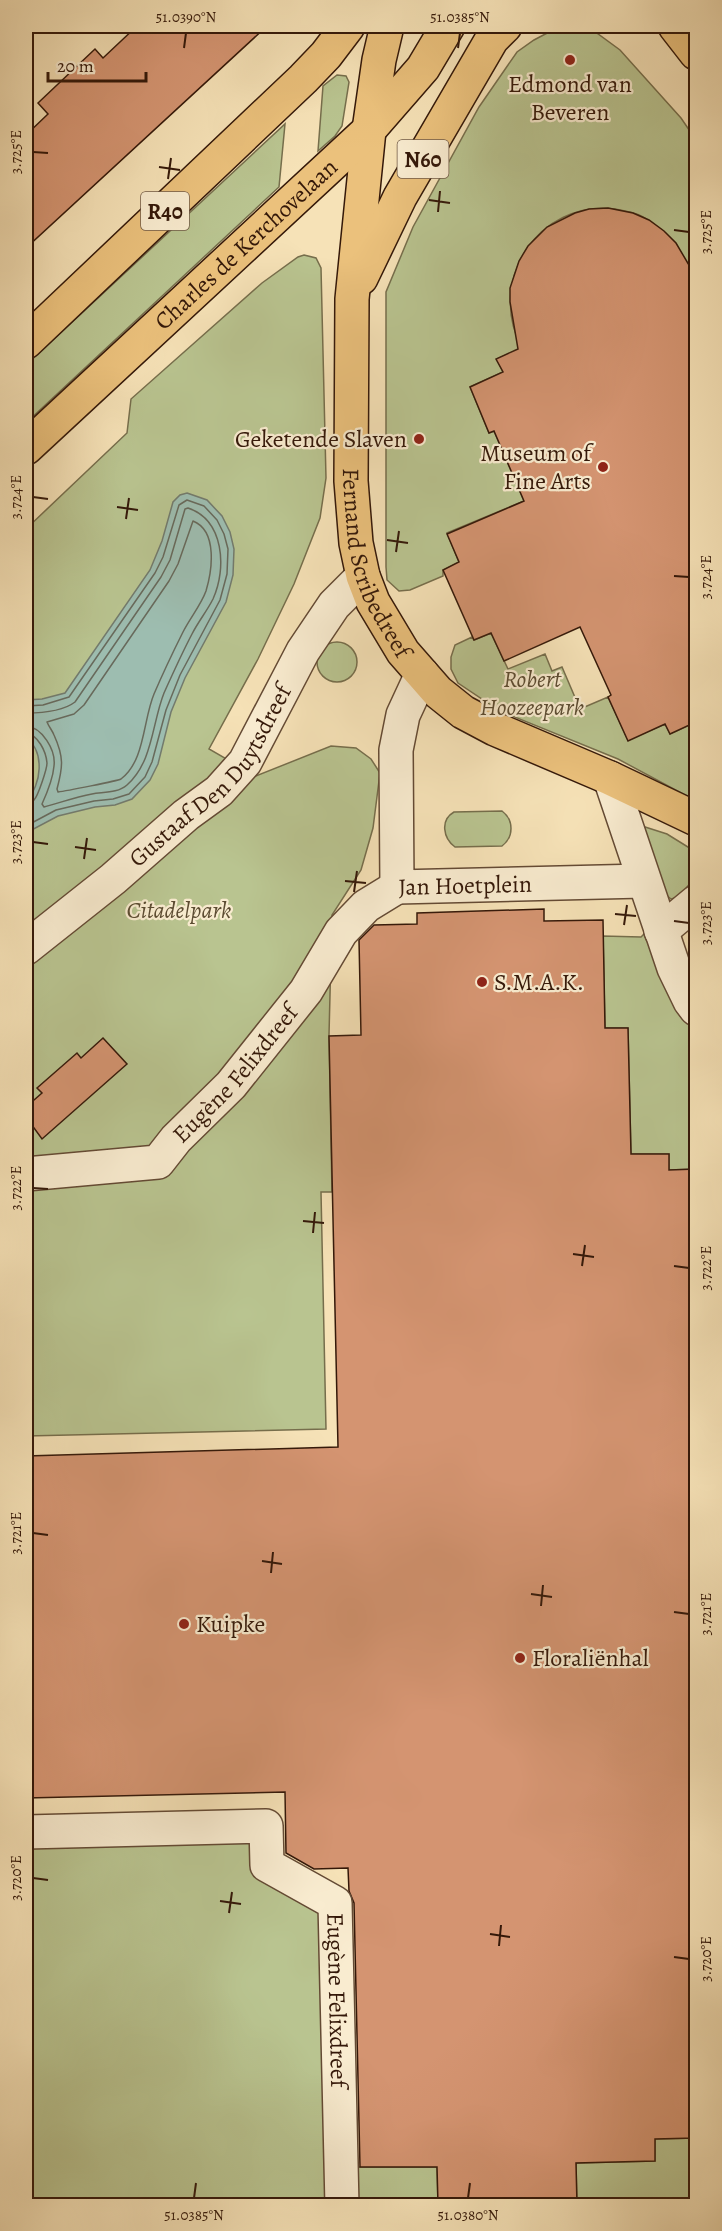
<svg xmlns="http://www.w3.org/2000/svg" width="722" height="2231" font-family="Alegreya,serif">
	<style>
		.green { fill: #b9c490; stroke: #766e4c; stroke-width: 1.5 }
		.water { fill: #9dbdb0; stroke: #737b6d; stroke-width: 1.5 }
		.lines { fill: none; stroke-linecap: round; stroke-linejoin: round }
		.shore { stroke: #686a5c; stroke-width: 1.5 }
		.building { fill: #d49471; stroke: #341809; stroke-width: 1.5 }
		.minor-casing { stroke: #644a34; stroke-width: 36 }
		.major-casing { stroke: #341809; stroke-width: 36 }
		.minor { stroke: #f9ecd0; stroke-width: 33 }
		.major { stroke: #ebc17c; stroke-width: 33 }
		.ticks { fill: none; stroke: #341809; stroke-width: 2 }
		.poi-dot { fill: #8f2418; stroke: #f9ecd0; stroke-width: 2 }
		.labels { text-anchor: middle; stroke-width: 4.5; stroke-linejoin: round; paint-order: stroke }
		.shield { fill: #f9ecd0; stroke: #6f5845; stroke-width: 1.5 }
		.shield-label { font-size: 22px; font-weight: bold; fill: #341809 }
		.poi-label { font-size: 24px; fill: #341809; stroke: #f9ecd0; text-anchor: start }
		.street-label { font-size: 24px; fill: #341809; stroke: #f9ecd0 }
		.park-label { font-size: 24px; font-style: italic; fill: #5c4c32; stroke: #f9ecd0 }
		.neatline { fill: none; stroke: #341809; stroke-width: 2 }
		.ticks-label { font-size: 15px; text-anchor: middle; fill: #341809 }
	</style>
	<rect width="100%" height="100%" fill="#f6e2b7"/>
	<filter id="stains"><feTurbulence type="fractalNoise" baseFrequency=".00333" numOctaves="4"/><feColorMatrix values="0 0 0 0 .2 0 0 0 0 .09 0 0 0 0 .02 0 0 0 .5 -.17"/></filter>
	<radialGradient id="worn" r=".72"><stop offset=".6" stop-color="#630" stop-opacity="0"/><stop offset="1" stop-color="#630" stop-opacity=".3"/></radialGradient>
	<path class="green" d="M 574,27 L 594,31 L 620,50 L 681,118 L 696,140 L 696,267 L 691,270 C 678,255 664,233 649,221 C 640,213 626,211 615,209 C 538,200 486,281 522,348 L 497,359 L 503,372 L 470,387 L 489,433 L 494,431 L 524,501 L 447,533 L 459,562 L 443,570 L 443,576 L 410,590 L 399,591 L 387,580 L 386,567 L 386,292 L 413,227 L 479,107 L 517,52 L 534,40 L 551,31 Z
		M 337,75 L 346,76 L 349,82 L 342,126 L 335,136 L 318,151 L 323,86 Z
		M 285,124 L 279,187 L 26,423 L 26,365 Z
		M 304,255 L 316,258 L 321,268 L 326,478 L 320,518 L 294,584 L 258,659 L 209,749 L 256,776 L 331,746 L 356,748 L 371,759 L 380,773 L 373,828 L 361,870 L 332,915 L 329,1035 L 332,1192 L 321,1192 L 326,1429 L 26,1436 L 26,529 L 127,433 L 131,399 L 262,283 L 298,257 Z
		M 491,633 L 508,669 L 545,654 L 552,671 L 562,667 L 580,709 L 608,697 L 628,740 L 665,724 L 670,734 L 695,722 L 696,801 L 618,759 L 500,711 L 458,683 L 451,669 L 451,657 L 455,645 L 472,637 L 474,640 Z
		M317 662a20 20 0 1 1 40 0a20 20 0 1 1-40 0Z
		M 502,811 C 514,820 514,837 502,846 L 455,847 C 443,838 440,820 454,812 Z
		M 642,826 L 667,834 L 696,852 L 696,876 L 679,897 L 671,899 L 665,894 Z
		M 648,930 L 682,1015 L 696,1029 L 696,1169 L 669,1170 L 669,1154 L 631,1154 L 628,1028 L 605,1028 L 603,936 L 641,937 Z
		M 247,1838 L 320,1909 L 355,2167 L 437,2167 L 438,2205 L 26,2205 L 26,1844 Z
		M 696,2138 L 696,2205 L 577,2205 L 576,2163 L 655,2161 L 655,2139 Z"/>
	<path class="water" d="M 187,493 L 207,500 L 222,516 L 230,532 L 234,549 L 233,575 L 226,602 L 185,678 L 171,712 L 158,764 L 150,780 L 132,799 L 115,805 L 95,807 L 58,816 L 26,833 L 26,800 C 42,786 45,751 26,738 L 26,700 L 42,699 L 65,693 L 150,570 L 162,541 L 173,502 L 180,495 Z"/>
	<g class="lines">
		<path class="shore" d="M 193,521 C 218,531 212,571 206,591 C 201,605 190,618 183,632 C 173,652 163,673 154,694 C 143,720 145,761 121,779 C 117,781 66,791 58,792 L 57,789 C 63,767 64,757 54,735 C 52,730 49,727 47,722 L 74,714 L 84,705 L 169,581 L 178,564 Z
			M 26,706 L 43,705 L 69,697 L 155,573 L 163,557 L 179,505 L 187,500 L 204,506 L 217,520 L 224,534 L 228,549 L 227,574 L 220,600 L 180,675 L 166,710 L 152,762 L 145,777 L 129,794 L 113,799 L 94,801 L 56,810 L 26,826
			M 26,713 C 41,713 62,712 75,702 L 161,577 L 170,560 L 185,509 L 188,508 C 224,520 227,568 213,599 C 207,611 198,622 192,634 C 182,653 173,673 164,693 C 152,723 153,762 127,785 C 118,793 104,792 92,794 C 76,797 59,803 44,807 L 42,804 C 47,793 53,778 54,766 C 56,750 42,727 26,726
			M 26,733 C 38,735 46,751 47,763 C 47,769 38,796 34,800 C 31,804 30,804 26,804"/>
	</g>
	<path class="building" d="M 137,26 L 267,26 L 26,248 L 26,135 L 48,114 L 38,103 L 95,49 L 103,58 Z
		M 608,208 L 633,213 L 649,220 L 664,231 L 676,243 L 696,277 L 696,722 L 670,734 L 665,724 L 628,741 L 608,697 L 611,695 L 580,627 L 504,661 L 491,633 L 474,640 L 443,570 L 459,562 L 447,534 L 524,501 L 494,431 L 489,433 L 470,387 L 503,372 L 496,359 L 518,349 L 510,302 L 510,288 L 519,261 L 528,246 L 547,227 L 575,213 L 589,209 Z
		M 544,909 L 544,921 L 603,920 L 605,1028 L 628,1028 L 631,1154 L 669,1154 L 669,1170 L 696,1169 L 696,2138 L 655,2139 L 655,2161 L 576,2163 L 577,2205 L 438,2205 L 437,2167 L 360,2167 L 354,1903 L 349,1891 L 348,1868 L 314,1869 L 286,1853 L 285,1792 L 26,1798 L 26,1456 L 338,1447 L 329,1036 L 361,1035 L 359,940 L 374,925 L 417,924 L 417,913 Z
		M 103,1038 L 127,1064 L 42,1139 L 26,1117 L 26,1107 L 42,1093 L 37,1088 L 77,1053 L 81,1058 Z"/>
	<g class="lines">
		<defs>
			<g id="minor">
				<path id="s1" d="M 422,674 L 403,715 L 396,750 L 397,887 L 643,881"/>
				<path d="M 610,778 L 674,968 L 690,1001 L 696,1009"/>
				<path d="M 661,931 L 696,902"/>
				<path id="s2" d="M 26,948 L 113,879 L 186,815 L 219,791 L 245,762 L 303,651 L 334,605 L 363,576"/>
				<path id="s3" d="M 26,1174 L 158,1162 L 176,1139 L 231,1085 L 306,991 L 341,932 L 366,906 L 397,887"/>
				<path id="s4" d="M 26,1832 L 266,1826 L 267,1865 L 335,1903 L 342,2206"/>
			</g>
			<g id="major">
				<path id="s5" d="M 387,26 L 379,60 L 369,130 L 352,299 L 351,481 L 356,543 L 363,576 L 373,602 L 403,652 L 438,692 L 463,712 L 495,729 L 610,778 L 696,819"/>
				<path d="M 675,26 L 696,53"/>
				<path d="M 361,278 L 400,197 L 492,39 L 505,26"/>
				<path d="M 26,342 L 303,79 L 326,55 L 348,26"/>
				<path id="s6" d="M 26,448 L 369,130 L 423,68 L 448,26"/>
			</g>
		</defs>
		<use href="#minor" class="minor-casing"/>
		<use href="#major" class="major-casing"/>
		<use href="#minor" class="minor"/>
		<use href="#major" class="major"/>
	</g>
	<path class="ticks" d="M 184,48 L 186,33M 458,48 L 460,33M 33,152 L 48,153M 159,167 L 180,170M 168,179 L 171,158M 429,200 L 450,203M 438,212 L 440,191M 674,230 L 689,232M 33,497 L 48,499M 117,507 L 138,510M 126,519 L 129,498M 387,540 L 408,543M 396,552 L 399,531M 674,576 L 689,577M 33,842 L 48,844M 75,847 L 96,850M 84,859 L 87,838M 345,881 L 366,883M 354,892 L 357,871M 615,914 L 636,916M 674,921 L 689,923M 624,925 L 627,905M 33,1188 L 48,1189M 303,1221 L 324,1223M 313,1233 L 315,1212M 573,1254 L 594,1257M 582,1266 L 585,1245M 674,1266 L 689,1268M 33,1533 L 48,1535M 262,1561 L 282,1564M 271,1573 L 273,1552M 531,1594 L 552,1597M 541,1606 L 543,1585M 674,1612 L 689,1614M 33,1878 L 48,1880M 220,1901 L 241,1904M 229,1913 L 232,1892M 490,1934 L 510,1937M 499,1946 L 501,1925M 674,1957 L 689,1959M 194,2198 L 196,2183M 468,2198 L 470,2183"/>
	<g class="poi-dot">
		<circle cx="570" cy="60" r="6"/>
		<circle cx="419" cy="439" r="6"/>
		<circle cx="603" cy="467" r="6"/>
		<circle cx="482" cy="982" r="6"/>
		<circle cx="184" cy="1624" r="6"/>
		<circle cx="520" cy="1658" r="6"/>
	</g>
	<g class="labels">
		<g class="shield">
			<rect x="397.5" y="140" width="51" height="38" rx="4.5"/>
			<rect x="141" y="192" width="48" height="38" rx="4.5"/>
		</g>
		<g class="shield-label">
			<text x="423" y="167">N60</text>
			<text x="165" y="219">R40</text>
		</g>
		<g class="poi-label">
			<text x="570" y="92" text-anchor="middle">Edmond van<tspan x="570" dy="28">Beveren</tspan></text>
			<text x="407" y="447" text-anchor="end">Geketende Slaven</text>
			<text x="591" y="461" text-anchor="end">Museum of<tspan x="591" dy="28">Fine Arts</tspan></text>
			<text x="494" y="990">S.M.A.K.</text>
			<text x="196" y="1632">Kuipke</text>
			<text x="532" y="1666">Floraliënhal</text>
		</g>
		<g class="street-label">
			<text dy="8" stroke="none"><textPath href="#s6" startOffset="300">Charles de Kerchovelaan</textPath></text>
			<text dy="8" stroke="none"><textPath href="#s5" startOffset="544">Fernand Scribedreef</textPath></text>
			<text dy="8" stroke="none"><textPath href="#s2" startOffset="255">Gustaaf Den Duytsdreef</textPath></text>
			<text dy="8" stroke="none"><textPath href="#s1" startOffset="286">Jan Hoetplein</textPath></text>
			<text dy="8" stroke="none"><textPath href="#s3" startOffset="250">Eugène Felixdreef</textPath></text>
			<text dy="8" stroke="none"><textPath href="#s4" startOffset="454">Eugène Felixdreef</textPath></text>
		</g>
		<g class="park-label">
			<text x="532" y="687">Robert<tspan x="532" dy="28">Hoozeepark</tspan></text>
			<text x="179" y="918">Citadelpark</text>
		</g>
	</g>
	<rect width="722" height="2231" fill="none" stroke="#f6e2b7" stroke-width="66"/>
	<path d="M48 72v9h98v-9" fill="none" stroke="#341809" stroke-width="3"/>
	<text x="57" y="72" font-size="18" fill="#341809" stroke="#f9ecd0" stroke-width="4.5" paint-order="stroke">20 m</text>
	<rect x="33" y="33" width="656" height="2165" class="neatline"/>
	<g class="ticks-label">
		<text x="186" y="22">51.0390°N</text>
		<text x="460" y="22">51.0385°N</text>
		<text transform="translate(16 152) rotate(-90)" y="5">3.725°E</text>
		<text transform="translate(706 232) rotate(-90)" y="5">3.725°E</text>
		<text transform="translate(16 497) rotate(-90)" y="5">3.724°E</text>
		<text transform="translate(706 577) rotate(-90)" y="5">3.724°E</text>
		<text transform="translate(16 842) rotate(-90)" y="5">3.723°E</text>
		<text transform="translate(706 923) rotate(-90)" y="5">3.723°E</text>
		<text transform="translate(16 1188) rotate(-90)" y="5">3.722°E</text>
		<text transform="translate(706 1268) rotate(-90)" y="5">3.722°E</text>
		<text transform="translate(16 1533) rotate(-90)" y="5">3.721°E</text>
		<text transform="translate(706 1614) rotate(-90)" y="5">3.721°E</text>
		<text transform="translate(16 1878) rotate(-90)" y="5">3.720°E</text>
		<text transform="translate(706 1959) rotate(-90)" y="5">3.720°E</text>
		<text x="194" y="2220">51.0385°N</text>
		<text x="468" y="2220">51.0380°N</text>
	</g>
	<rect width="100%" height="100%" filter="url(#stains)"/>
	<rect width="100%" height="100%" fill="url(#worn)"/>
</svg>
